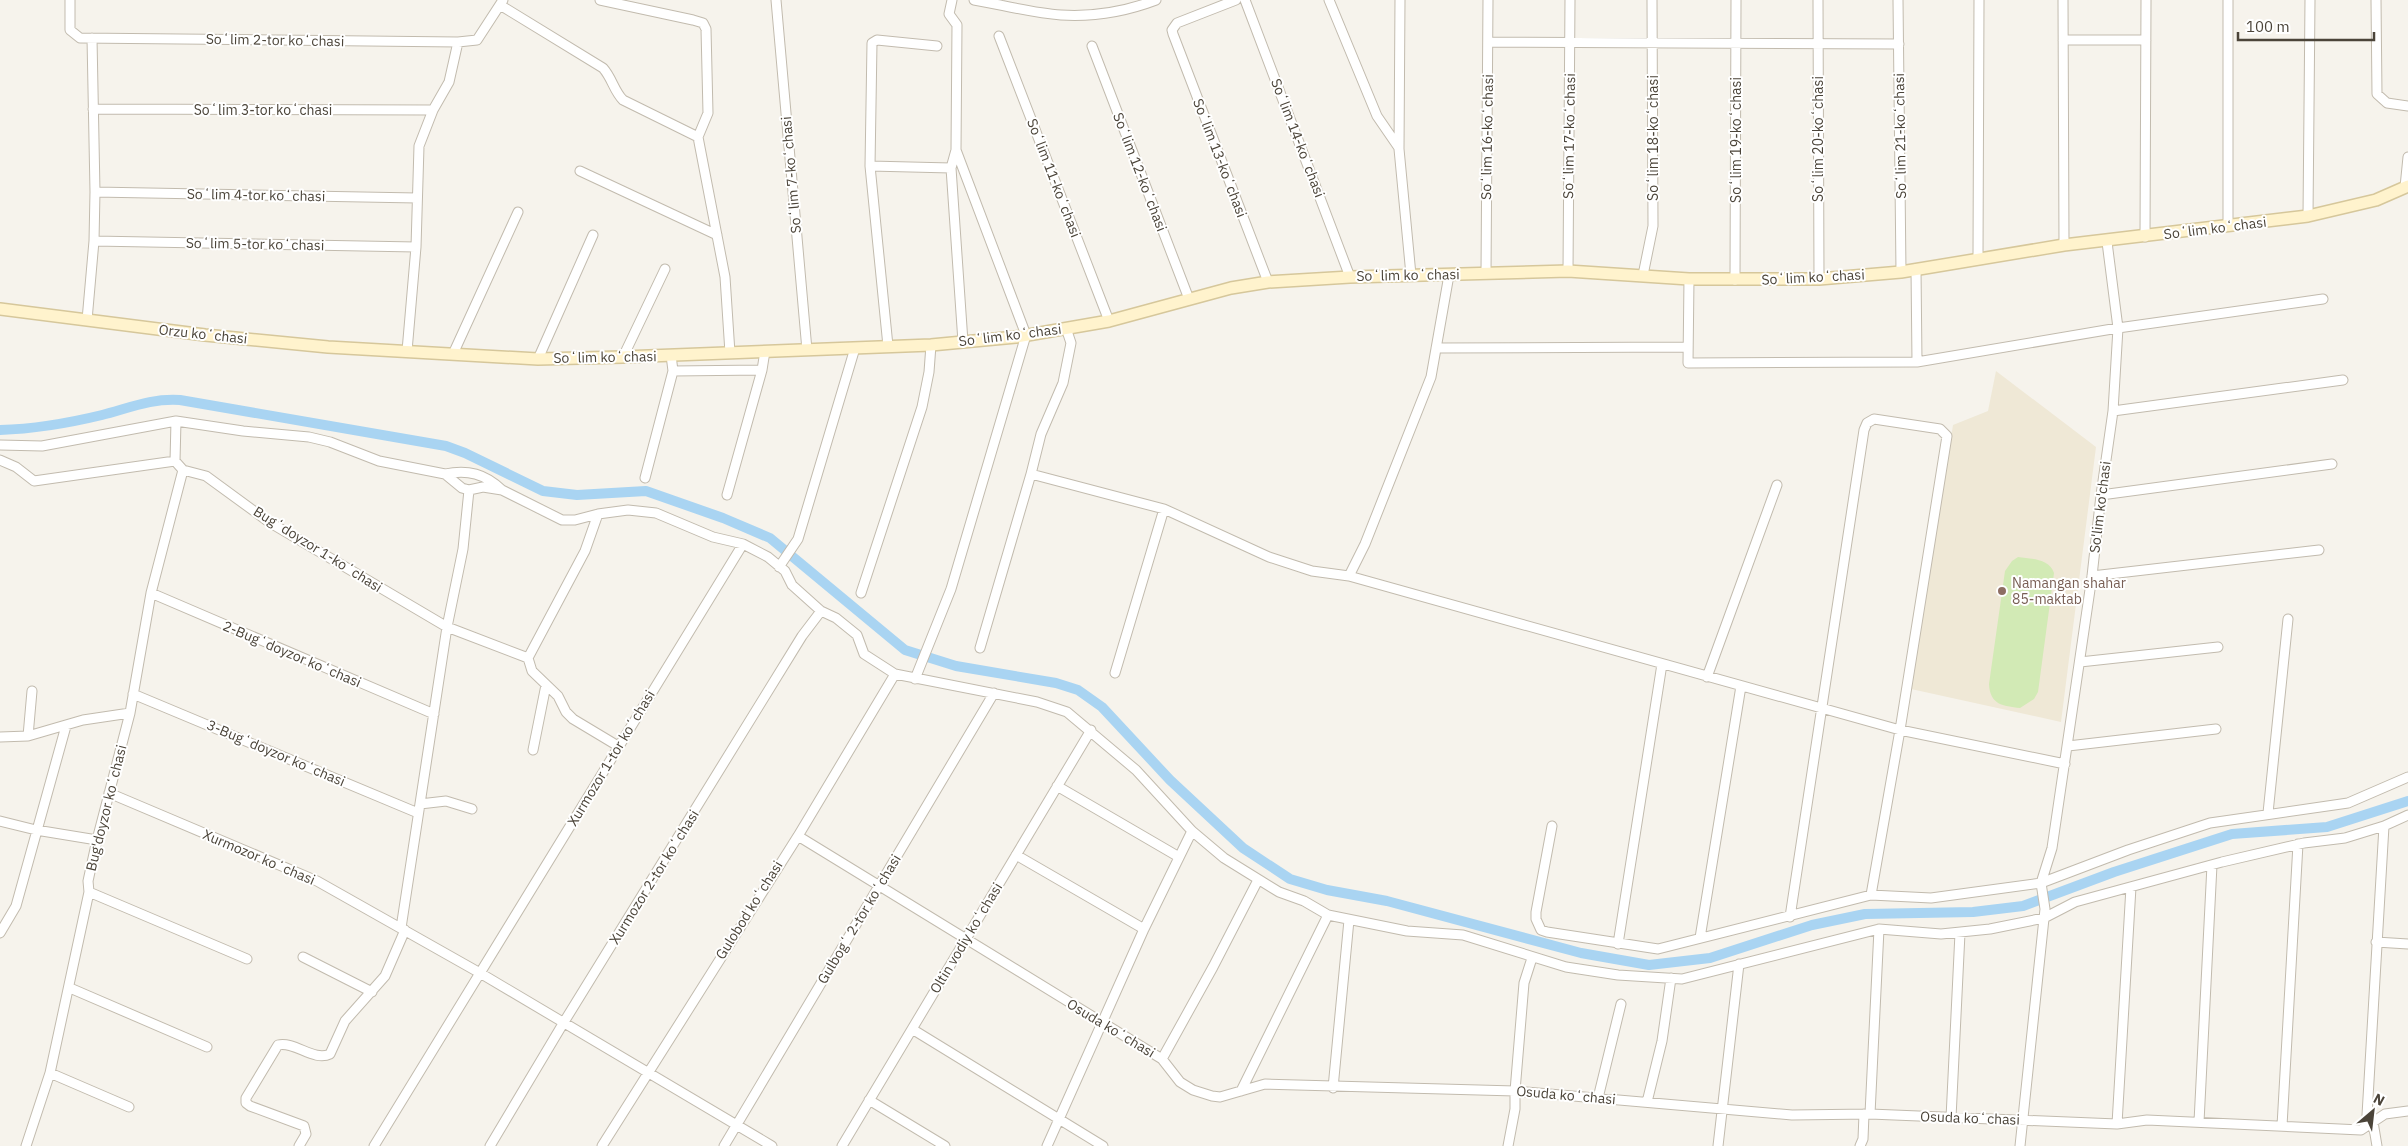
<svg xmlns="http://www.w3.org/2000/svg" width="2408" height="1146" font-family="'IBM Plex Sans',sans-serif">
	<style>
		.education { fill: #efe8d6 }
		.green { fill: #d2eab5 }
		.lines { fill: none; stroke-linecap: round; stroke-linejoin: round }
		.canal { stroke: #a9d4f2; stroke-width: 10 }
		.street-casing { stroke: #c2bbae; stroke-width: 11 }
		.secondary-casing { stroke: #d6c79b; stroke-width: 14 }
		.street { stroke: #fff; stroke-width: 9 }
		.secondary { stroke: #fff3cd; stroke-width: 11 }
		.education-dot { fill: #8d6e63; stroke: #fff; stroke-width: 2 }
		.labels { text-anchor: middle; stroke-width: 4; stroke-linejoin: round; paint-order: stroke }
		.street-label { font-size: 14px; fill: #4b4439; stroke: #fff }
		.education-label { font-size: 14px; fill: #785e54; stroke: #fff; text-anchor: start }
	</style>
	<rect width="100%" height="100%" fill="#f6f3ec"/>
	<path class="education" d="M 1996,371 L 2096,447 L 2061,722 L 1911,689 L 1953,425 L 1988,411 Z"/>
	<path class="green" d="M 2018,557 C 2031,559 2049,558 2054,573 L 2038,692 L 2034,699 L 2020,708 C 2003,706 1990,705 1989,684 L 2005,571 L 2012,561 Z"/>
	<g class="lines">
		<path class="canal" d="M 0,430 C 34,429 69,423 102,415 C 129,408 152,398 180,400 L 446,446 L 465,453 L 543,491 L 577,495 L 646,491 L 723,518 L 770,538 L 905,650 L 956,666 L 1056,683 L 1078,690 L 1102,707 L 1170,780 L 1243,848 L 1290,879 L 1327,890 L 1387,901 L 1581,953 L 1649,965 L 1710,958 L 1812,925 L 1865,914 L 1973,912 L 2023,906 L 2114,872 L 2232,834 L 2327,827 L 2408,801"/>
		<defs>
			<path id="street" d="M 70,0 L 70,30 L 80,38 L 458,42 L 477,40 L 503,0
				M 600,0 L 693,20 L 703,23 L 706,29 L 708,113 L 698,137 L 725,277 L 730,353
				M 776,0 L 807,350
				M 974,0 C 1003,5 1032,13 1061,15 C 1093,17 1127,11 1156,0
				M 1236,0 L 1177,23 L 1172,30 L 1173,34 L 1268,282
				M 1245,0 L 1350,277
				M 1329,0 L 1377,116 L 1399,148
				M 1400,0 L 1399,149 L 1411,275
				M 1818,0 L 1819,279
				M 1898,0 L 1901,272
				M 2063,0 L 2064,245
				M 2376,0 L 2377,94 L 2387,103 L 2408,106
				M 500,5 L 603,68 C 612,78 614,91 623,100 L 698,137
				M 999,36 L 1109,321
				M 2063,40 L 2146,40
				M 1488,42 L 1899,44
				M 1092,46 L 1189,299
				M 93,109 L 433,110
				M 870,166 L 872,43 L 877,40 L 937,46
				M 951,168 L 956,150 L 957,25 L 949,14 L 952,0
				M 580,171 L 717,235
				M 2405,187 L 2408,157
				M 95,192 L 417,198
				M 2308,216 L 2310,0
				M 2228,226 L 2228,0
				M 2145,237 L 2146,0
				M 94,241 L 416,247
				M 1978,259 L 1979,0
				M 1568,271 L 1570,0
				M 1486,273 L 1488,0
				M 1449,275 L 1431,377 L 1365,544 L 1349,576 L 1900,730 L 2065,764
				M 1643,275 L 1653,226 L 1652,0
				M 1689,279 L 1688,363 L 1917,362 L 1916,269
				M 1735,280 L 1736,0
				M 87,320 L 94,241 L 95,192 L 92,38
				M 888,346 L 870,166 L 951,168 L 963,342
				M 1436,348 L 1686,347
				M 407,351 L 416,247 L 419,146 L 433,110 L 449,82 L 458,42
				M 453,354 L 518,212
				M 623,357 L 665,269
				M 538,359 L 593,235
				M 1917,362 L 2118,328 L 2323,299
				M 673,371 L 762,370 L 765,351
				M 2113,411 L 2343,380
				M 176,421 L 175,461 L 183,470 L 206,476 L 269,522 L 447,627 L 401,928
				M 0,445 L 42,446 L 176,421 L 243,431 L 309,437 L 330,442 L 379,461 L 445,474 L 462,488 L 469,490 L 483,487 L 502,490 L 562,520 L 575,520 L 598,514 L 628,510 L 656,513 L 713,537 L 743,544 L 768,557 L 785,571 L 792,585 L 821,611 L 836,618 L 857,635 L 864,654 L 895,674 L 1037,702 L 1067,712 L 1136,770 L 1192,831 L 1224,858 L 1279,892 L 1304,901 L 1328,915 L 1407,931 L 1463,935 L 1566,967 L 1618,975 L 1682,979 L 1879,929 L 1941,934 L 1990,929 L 2044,918 L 2075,902 L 2222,862 L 2304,843 L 2345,838 L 2384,826 L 2408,815
				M 0,460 L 16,467 L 34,481 L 175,461
				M 445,474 C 468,469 485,474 502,490
				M 1031,474 L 1041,434 L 1063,383 L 1071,343 L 1066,328
				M 645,478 L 673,371 L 671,355
				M 469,490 L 463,549 L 447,627 L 528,658 L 532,671 L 558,696 L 566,712 L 573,719 L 618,746
				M 727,495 L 762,370
				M 2101,495 L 2332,464
				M 779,567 L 798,539 L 855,348
				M 2092,576 L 2319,550
				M 151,593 L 434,714
				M 861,593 L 922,407 L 929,372 L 931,345
				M 980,648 L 1031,474 L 1164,509 L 1269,557 L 1312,571 L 1349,576
				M 528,658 L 585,551 L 598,514
				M 2080,662 L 2218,647
				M 1115,673 L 1164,509
				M 1707,677 L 1777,485
				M 915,679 L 951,589 L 1026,335 L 956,150
				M 133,694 L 418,813
				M 28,736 L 32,691
				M 0,737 L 28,736 L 83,720 L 130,713
				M 2068,746 L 2216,729
				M 533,750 L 546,685
				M 1057,786 L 1179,857
				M 109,793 L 317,881 L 480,973 L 772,1146
				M 420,804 L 446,801 L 472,809
				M 2268,813 L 2288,619
				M 0,821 L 36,830 L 97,840
				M 1552,826 L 1536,912 L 1536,919 L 1541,930 L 1547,932 L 1658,949 L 1871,895 L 1931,898 L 2041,883 L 2128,850 L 2210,823 L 2348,803 L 2408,777
				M 798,836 L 1162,1059 L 1180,1082 L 1193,1090 L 1212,1096 L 1220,1097 L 1265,1084 L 1515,1091 L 1792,1115 L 1870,1114 L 2117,1124 L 2147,1120 L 2361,1130 L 2385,1114 L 2408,1111
				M 1016,855 L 1144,929
				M 89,892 L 247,959
				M 1790,917 L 1864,430 L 1867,423 L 1874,419 L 1940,429 L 1947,436 L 1900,730 L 1871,895
				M 0,933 L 16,906 L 66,726
				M 1700,938 L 1741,686
				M 2376,942 L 2408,944
				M 1618,944 L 1662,664
				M 303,957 L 372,992
				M 70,988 L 207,1047
				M 912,1029 L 1103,1146
				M 1162,1059 L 1213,967 L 1258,880
				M 50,1073 L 129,1107
				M 1333,1088 L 1349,920
				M 1241,1091 L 1328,915
				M 1598,1098 L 1621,1004
				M 869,1100 L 945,1146
				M 1647,1102 L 1662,1041 L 1671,978
				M 1870,1114 L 1879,929
				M 1951,1118 L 1960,933
				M 2199,1122 L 2212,865
				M 2117,1124 L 2131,887
				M 2282,1126 L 2298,844
				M 26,1146 L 50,1073 L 89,892 L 88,881 L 97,840 L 130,713 L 151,593 L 183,470
				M 299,1146 L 306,1134 L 304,1126 L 250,1106 L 246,1103 L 246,1098 L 278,1045 C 295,1041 314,1062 330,1054 L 345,1021 L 385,976 L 405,930
				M 374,1146 L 743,544
				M 490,1146 L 564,1022 L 802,636 L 821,611
				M 602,1146 L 798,836 L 895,674
				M 724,1146 L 994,693
				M 842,1146 L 1091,730
				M 1047,1146 L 1144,929 L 1192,831
				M 1508,1146 L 1515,1109 L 1515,1091 L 1524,983 L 1532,958
				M 1718,1146 L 1739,964
				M 1860,1146 L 1863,1139 L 1864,1114
				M 2020,1146 L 2045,909 L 2041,883 L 2052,848 L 2092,576 L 2101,495 L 2113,411 L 2118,328 L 2107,242
				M 2377,1146 L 2373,1122 L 2367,1115 L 2384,826"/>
			<path id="secondary" d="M 0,309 L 205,335 L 328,347 L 538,359 L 623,357 L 931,345 L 1016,337 L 1109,321 L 1231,288 L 1268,282 L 1350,277 L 1568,271 L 1689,279 L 1819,279 L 1901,272 L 2064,245 L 2308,216 L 2376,200 L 2408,186"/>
		</defs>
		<use href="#street" class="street-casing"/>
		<use href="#secondary" class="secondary-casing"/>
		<use href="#street" class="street"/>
		<use href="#secondary" class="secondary"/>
	</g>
	<circle class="education-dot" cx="2002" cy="591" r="5"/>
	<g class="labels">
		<g class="street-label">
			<text transform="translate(275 40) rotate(1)" y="5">Soʻlim 2-tor koʻchasi</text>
			<text x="263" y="115">Soʻlim 3-tor koʻchasi</text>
			<text transform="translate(1569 136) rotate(-89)" y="5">Soʻlim 17-koʻchasi</text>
			<text transform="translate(1900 136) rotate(-91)" y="5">Soʻlim 21-koʻchasi</text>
			<text transform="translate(1487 137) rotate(-89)" y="5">Soʻlim 16-koʻchasi</text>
			<text transform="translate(1298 138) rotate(69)" y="5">Soʻlim 14-koʻchasi</text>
			<text transform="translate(1653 138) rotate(-90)" y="5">Soʻlim 18-koʻchasi</text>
			<text transform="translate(1818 139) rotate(-90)" y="5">Soʻlim 20-koʻchasi</text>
			<text transform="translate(1736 140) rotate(-90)" y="5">Soʻlim 19-koʻchasi</text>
			<text transform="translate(1220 158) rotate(69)" y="5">Soʻlim 13-koʻchasi</text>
			<text transform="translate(1140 172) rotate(69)" y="5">Soʻlim 12-koʻchasi</text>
			<text transform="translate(791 175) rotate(-95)" y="5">Soʻlim 7-koʻchasi</text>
			<text transform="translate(1054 178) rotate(69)" y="5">Soʻlim 11-koʻchasi</text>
			<text transform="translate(256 195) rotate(1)" y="5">Soʻlim 4-tor koʻchasi</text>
			<text transform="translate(2215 228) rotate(-7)" y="5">Soʻlim koʻchasi</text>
			<text transform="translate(255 244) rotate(1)" y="5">Soʻlim 5-tor koʻchasi</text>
			<text transform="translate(1408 275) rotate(-1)" y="5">Soʻlim koʻchasi</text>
			<text transform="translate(1813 277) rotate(-3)" y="5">Soʻlim koʻchasi</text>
			<text transform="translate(203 334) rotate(6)" y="5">Orzu koʻchasi</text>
			<text transform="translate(1010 335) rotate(-7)" y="5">Soʻlim koʻchasi</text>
			<text transform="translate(605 357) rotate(-1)" y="5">Soʻlim koʻchasi</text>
			<text transform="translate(2100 507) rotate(-83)" y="5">So'lim ko'chasi</text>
			<text transform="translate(318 549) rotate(32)" y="5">Bugʻdoyzor 1-koʻchasi</text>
			<text transform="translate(292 654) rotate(23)" y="5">2-Bugʻdoyzor koʻchasi</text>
			<text transform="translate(276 753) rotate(23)" y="5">3-Bugʻdoyzor koʻchasi</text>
			<text transform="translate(611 758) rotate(-59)" y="5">Xurmozor 1-tor koʻchasi</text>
			<text transform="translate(106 808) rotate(-76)" y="5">Bug'doyzor koʻchasi</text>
			<text transform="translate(259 857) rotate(23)" y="5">Xurmozor koʻchasi</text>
			<text transform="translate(654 877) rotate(-58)" y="5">Xurmozor 2-tor koʻchasi</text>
			<text transform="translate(749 910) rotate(-58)" y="5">Gulobod koʻchasi</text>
			<text transform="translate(859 919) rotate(-59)" y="5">Gulbogʻ 2-tor koʻchasi</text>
			<text transform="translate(966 938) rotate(-59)" y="5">Oltin vodiy koʻchasi</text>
			<text transform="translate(1111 1028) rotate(31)" y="5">Osuda koʻchasi</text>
			<text transform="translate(1566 1095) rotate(5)" y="5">Osuda koʻchasi</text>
			<text transform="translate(1970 1118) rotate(2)" y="5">Osuda koʻchasi</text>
		</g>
		<g class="education-label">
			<text x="2012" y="588">Namangan shahar<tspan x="2012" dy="16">85-maktab</tspan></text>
		</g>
	</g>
	<g transform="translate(2373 1111) rotate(28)" stroke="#ffffff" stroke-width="4" paint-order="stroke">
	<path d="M0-4L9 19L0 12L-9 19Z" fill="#4b4439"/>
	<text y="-8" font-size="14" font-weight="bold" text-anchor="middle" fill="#4b4439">N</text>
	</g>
	<path d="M2238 32v8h136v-8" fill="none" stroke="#4b4439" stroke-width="2.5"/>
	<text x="2246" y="32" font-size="15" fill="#4b4439" stroke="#ffffff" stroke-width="4" paint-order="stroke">100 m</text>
</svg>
